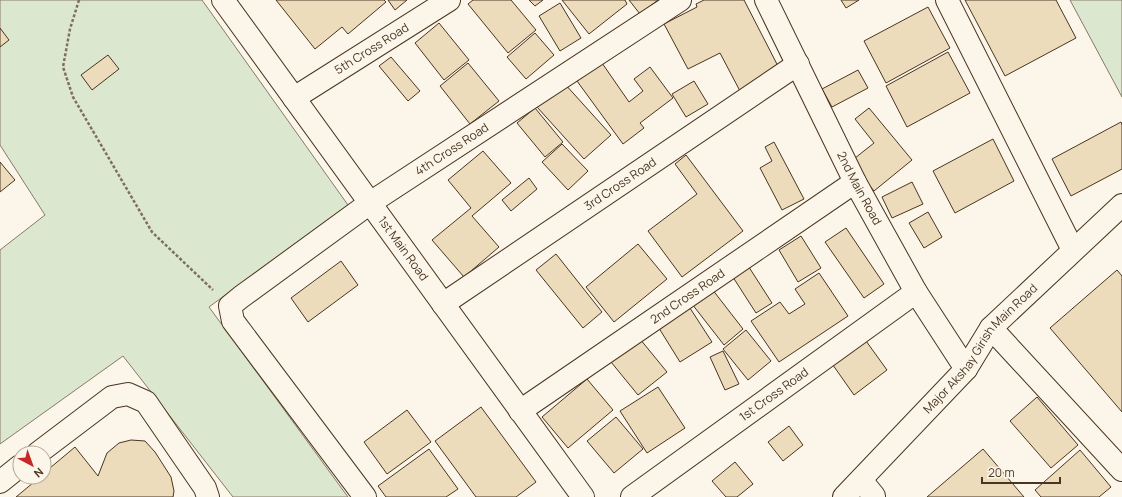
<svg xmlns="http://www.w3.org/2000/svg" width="1122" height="497" font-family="Manrope,sans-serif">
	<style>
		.green { fill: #dce7d0; stroke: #887966 }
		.building { fill: #ecdcbc; stroke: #4a3520 }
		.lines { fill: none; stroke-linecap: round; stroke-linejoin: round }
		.minor-casing { stroke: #4a3520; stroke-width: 24 }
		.path { stroke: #7f6f5c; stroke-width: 2.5; stroke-dasharray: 3 2; stroke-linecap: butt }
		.minor { stroke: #fbf6e9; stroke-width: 22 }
		.labels { text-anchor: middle; stroke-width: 3; stroke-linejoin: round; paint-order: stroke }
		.street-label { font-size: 12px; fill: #4a3520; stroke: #fbf6e9 }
	</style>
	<rect width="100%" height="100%" fill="#fbf6e9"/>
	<path class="green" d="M 0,0 L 202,0 L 348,205 L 209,307 L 348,497 L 233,497 L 123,356 L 0,444 L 0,250 L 45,215 L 0,145 Z
		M 1070,0 L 1122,0 L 1122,97 Z"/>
	<path class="building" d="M 276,0 L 384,0 L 386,2 L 348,34 L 342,27 L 315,49 Z
		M 388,0 L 407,0 L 395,10 Z
		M 473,0 L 511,0 L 536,30 L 508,53 L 468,4 Z
		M 529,0 L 543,0 L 535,6 Z
		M 562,0 L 625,0 L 627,4 L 589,34 Z
		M 629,0 L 658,0 L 640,14 Z
		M 704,0 L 744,0 L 780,70 L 740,91 L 720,53 L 688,69 L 664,24 L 697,7 L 696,4 Z
		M 841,0 L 859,0 L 846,8 Z
		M 965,0 L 1056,0 L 1076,38 L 1005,76 Z
		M 560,3 L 581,38 L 560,51 L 539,16 Z
		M 928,7 L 950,48 L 886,83 L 864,41 Z
		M 439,23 L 469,60 L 444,80 L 415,43 Z
		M 0,28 L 9,40 L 0,47 Z
		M 535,33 L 554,55 L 526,79 L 507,57 Z
		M 948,52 L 970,93 L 907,127 L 886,86 Z
		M 108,55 L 119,69 L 92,90 L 81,75 Z
		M 391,57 L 420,91 L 408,101 L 379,66 Z
		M 468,63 L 499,101 L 470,124 L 440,86 Z
		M 602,63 L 629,102 L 643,91 L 634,79 L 650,67 L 673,98 L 640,123 L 644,128 L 623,144 L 577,81 Z
		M 858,70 L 868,88 L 832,107 L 822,89 Z
		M 694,81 L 708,104 L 686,117 L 672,94 Z
		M 564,83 L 611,135 L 584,159 L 537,107 Z
		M 535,108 L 563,142 L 545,157 L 517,123 Z
		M 869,108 L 912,160 L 874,191 L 850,162 L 874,143 L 855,119 Z
		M 1121,122 L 1122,125 L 1122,169 L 1071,196 L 1052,159 Z
		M 993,139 L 1014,181 L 955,213 L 933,171 Z
		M 774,142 L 804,199 L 782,210 L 760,168 L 772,161 L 765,147 Z
		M 562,144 L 588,171 L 568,190 L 542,162 Z
		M 483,151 L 511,183 L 472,216 L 499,247 L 464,277 L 432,240 L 471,208 L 448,180 Z
		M 686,155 L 743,231 L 682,277 L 648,231 L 697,194 L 675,164 Z
		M 0,162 L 15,180 L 0,192 Z
		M 529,178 L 537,189 L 511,211 L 502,200 Z
		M 912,182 L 923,204 L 892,218 L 882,197 Z
		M 928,212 L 942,237 L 924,248 L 909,223 Z
		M 846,228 L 884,284 L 864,298 L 825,242 Z
		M 801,236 L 821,268 L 798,282 L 779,250 Z
		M 638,244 L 667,279 L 614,322 L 586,287 Z
		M 556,254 L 602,312 L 583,328 L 536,270 Z
		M 341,261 L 358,285 L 308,322 L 291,298 Z
		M 745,261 L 772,303 L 756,313 L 729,271 Z
		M 1117,270 L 1122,276 L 1122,412 L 1050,328 Z
		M 819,273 L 848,316 L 779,362 L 751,321 L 780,302 L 789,314 L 805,304 L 795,289 Z
		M 712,289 L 743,329 L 724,345 L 692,304 Z
		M 688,305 L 712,342 L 680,362 L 657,325 Z
		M 746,330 L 771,361 L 748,380 L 723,349 Z
		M 861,334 L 887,370 L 854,395 L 828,358 Z
		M 640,339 L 667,372 L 638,395 L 611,362 Z
		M 723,351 L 739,384 L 725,390 L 710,357 Z
		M 587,379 L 613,410 L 568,448 L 542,417 Z
		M 658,387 L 685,428 L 647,453 L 620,411 Z
		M 1037,397 L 1078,445 L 1051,468 L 1010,421 Z
		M 481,407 L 536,482 L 516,497 L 476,497 L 435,441 Z
		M 407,410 L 431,442 L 387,474 L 364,442 Z
		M 616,417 L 643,449 L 614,473 L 587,441 Z
		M 789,426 L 803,445 L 783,461 L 768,442 Z
		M 131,440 L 145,441 L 155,452 L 171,477 L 174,491 L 173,497 L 16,497 L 40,477 L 44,477 L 44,473 L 75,447 L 98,476 L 107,453 L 119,443 Z
		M 429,449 L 458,489 L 446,497 L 386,497 L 378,486 Z
		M 983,449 L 1024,497 L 927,497 Z
		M 1080,450 L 1111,487 L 1099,497 L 1041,497 L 1035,490 Z
		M 735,462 L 753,484 L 737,497 L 726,497 L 712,481 Z"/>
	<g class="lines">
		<defs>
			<g id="minor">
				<path id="s1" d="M 223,0 L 583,497"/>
				<path id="s2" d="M 766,0 L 855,182 L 916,292 L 966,369"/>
				<path d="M 947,0 L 1073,250"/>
				<path id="s3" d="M 294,98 L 449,0"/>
				<path id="s4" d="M 443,304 L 798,64"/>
				<path d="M 991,328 L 1122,470"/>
				<path id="s5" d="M 520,411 L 855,182"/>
				<path d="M 38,453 L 112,397 L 128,394 L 146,402 L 205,488 L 208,497"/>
				<path d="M 861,480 L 874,496"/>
				<path d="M 0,482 L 20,466"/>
				<path id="s6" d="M 365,497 L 233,321 L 230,306 L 241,297 L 370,203 L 680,0"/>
				<path id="s7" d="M 632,497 L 916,292"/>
				<path id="s8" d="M 844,497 L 966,369 L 991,328 L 1122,205"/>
			</g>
		</defs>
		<use href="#minor" class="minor-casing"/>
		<path class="path" d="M 79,0 L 70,29 L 63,67 L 73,97 L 152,232 L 213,290"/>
		<use href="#minor" class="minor"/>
	</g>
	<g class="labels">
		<g class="street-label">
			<text dy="4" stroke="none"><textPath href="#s3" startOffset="92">5th Cross Road</textPath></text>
			<text dy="4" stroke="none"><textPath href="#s6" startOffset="507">4th Cross Road</textPath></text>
			<text dy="4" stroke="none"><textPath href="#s4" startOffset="214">3rd Cross Road</textPath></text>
			<text dy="4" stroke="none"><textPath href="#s2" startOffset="210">2nd Main Road</textPath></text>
			<text dy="4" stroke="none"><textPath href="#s1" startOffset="307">1st Main Road</textPath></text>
			<text dy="4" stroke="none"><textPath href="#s5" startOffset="203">2nd Cross Road</textPath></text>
			<text dy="4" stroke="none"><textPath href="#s8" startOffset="202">Major Akshay Girish Main Road</textPath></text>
			<text dy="4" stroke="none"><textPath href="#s7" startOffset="175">1st Cross Road</textPath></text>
		</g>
	</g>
	<g transform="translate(32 465) rotate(139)"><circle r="19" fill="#fbf6e9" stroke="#b4a999"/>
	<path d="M0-3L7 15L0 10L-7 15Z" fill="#c62828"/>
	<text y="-6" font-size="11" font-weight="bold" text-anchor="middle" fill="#4a3520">N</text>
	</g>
	<path d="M982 477v6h78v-6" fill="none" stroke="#4a3520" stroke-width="2"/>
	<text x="988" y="477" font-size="12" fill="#4a3520" stroke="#fbf6e9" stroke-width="3" paint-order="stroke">20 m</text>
</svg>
